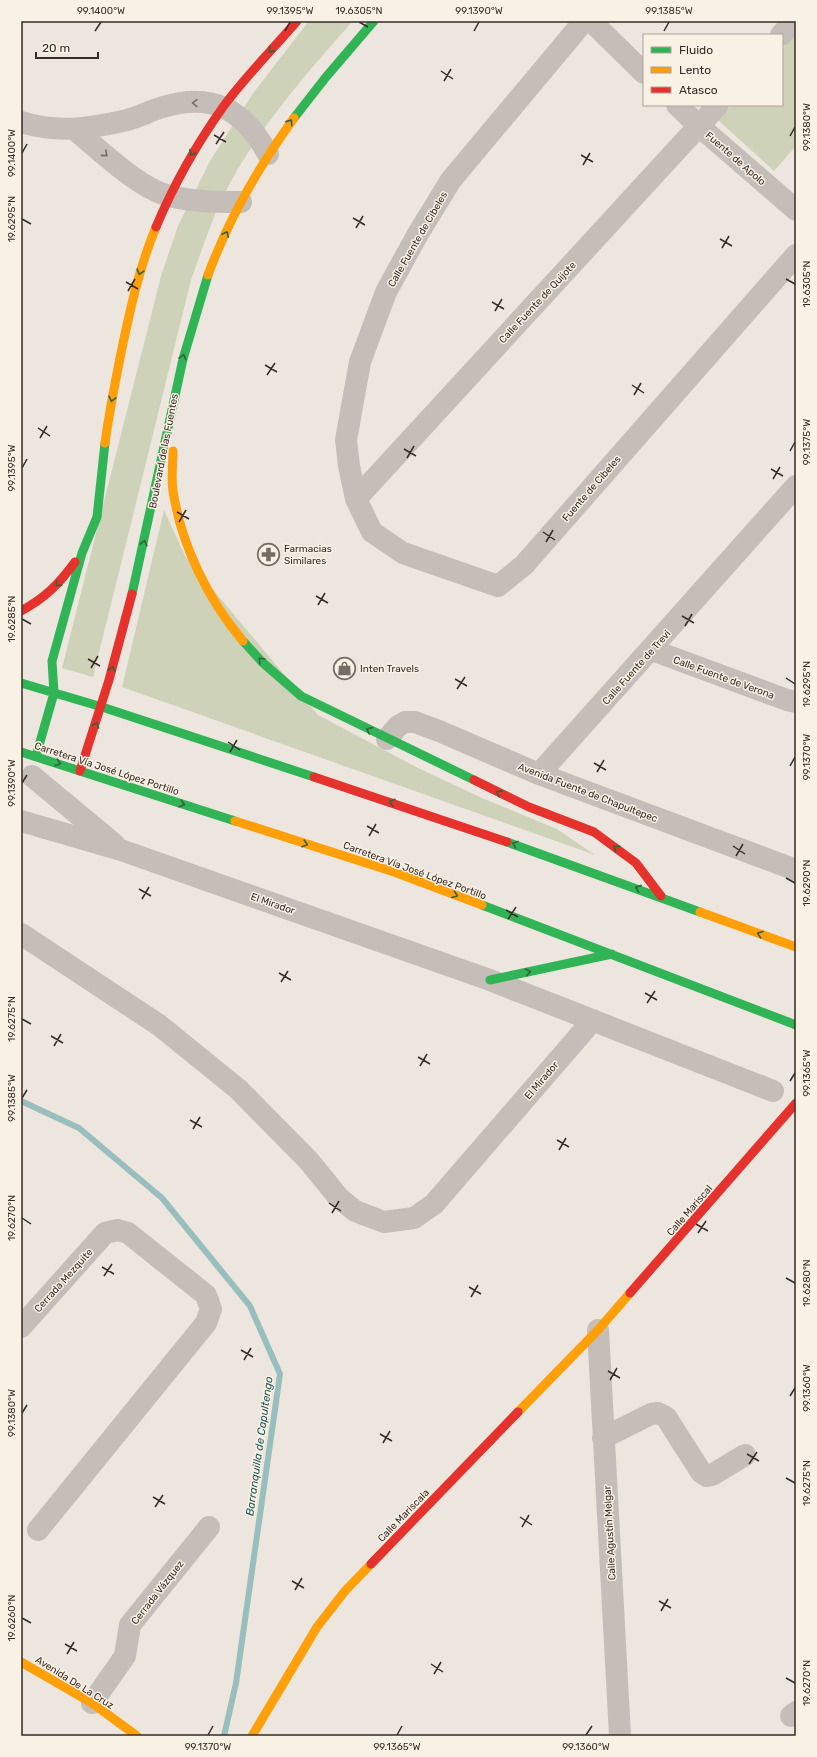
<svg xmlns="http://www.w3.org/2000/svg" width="817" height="1757" font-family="Rubik,sans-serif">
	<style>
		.green { fill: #cdd2b8 }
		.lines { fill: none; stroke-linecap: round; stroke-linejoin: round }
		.stream { stroke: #99bebe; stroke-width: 6 }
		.street { stroke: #c5beb8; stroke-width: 22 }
		.fast { stroke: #30b455; stroke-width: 9 }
		.slow { stroke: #ff9f0a; stroke-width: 9 }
		.jam { stroke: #e5322d; stroke-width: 9 }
		.oneway { stroke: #346239 }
		.oneway2 { stroke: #766d68 }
		.ticks { fill: none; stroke: #362b26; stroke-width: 1.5 }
		.labels { text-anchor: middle; stroke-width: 3; stroke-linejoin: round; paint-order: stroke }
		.street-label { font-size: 10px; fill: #362b26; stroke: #faf1e5 }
		.poi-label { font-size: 10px; fill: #362b26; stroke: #faf1e5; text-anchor: start }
		.water-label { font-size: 11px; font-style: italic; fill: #1a5459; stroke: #faf1e5 }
		.neatline { fill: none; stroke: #362b26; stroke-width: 1.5 }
		.ticks-label { font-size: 10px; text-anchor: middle; fill: #362b26 }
	</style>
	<rect width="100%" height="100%" fill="#ece6de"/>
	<path class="green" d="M 309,21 L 353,21 C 308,71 264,122 231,181 C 214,212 203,247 191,280 L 93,677 L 62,668 L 161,276 L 178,226 L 210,161 L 254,92 Z
		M 796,33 L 796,146 L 774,171 L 718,120 L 732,105 L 782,105 L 782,49 Z
		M 164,510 L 185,556 L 318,715 L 418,768 L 482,798 L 557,829 L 595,855 L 122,687 Z"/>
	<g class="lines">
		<path class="stream" d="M 21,1101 L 79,1128 L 162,1198 L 250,1306 L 280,1374 L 236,1683 L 224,1736"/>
		<path class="street" d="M 584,21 L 451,180 L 419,232 L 386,292 L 360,362 L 346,440 L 349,466 L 356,499 L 372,532 L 403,553 L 498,586 L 524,565 L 796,255
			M 591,21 L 644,73
			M 781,35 L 793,21
			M 677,105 L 699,126 L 796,210
			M 21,122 C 57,133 87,129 123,121 C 137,118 149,111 163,107 C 213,92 244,110 268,154
			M 75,130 C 100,150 139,189 170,196 C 194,202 217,202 241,202
			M 356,499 L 718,105
			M 652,650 L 787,700 L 796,702
			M 387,739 L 398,726 L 405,722 L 415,722 L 439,731 L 539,774 L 796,870
			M 539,774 L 796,486
			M 32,776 L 114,844
			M 21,821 L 121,850 L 490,980 L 773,1091
			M 21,934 L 159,1025 L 238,1089 L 309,1161 L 339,1198 L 355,1211 L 384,1222 L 414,1218 L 434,1204 L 593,1020
			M 21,1327 L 105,1233 L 118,1230 L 128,1233 L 206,1295 L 211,1309 L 206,1323 L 38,1530
			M 598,1330 L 620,1736
			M 603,1438 L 651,1414 L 658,1413 L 666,1417 L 701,1472 L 707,1476 L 712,1475 L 745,1455
			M 92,1703 L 125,1656 L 130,1625 L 209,1527
			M 791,1716 L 796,1712"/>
		<path class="fast" d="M 294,118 L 326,77 L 374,21
			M 132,594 L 183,359 L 208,275
			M 243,641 L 262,662 L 301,696 L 474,780
			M 21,683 L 102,707 L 314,777
			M 21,752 L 235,821
			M 36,756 L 54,693 L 52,661 L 82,553 L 97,517 L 105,443
			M 507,842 L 700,912
			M 482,905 L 796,1025
			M 490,980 L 612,954"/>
		<path class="slow" d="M 208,275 C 229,218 259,166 294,118
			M 105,443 C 109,413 115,383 121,353 C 130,310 139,268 156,227
			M 173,451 C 173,464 171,478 173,491 C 181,544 208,600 243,641
			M 235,821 L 394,872 L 482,905
			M 700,912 L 796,947
			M 518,1412 L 598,1330 L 630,1293
			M 21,1662 L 92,1703 L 137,1736
			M 252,1736 L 317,1627 L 345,1591 L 371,1564"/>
		<path class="jam" d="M 156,227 C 174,184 196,145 223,107 C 245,77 273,49 297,21
			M 21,611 C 45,598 59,584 75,562
			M 80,771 L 109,680 L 132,594
			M 314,777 L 507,842
			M 474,780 L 529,807 L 594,832 L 636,863 L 661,896
			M 630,1293 L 796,1103
			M 371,1564 L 518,1412"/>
	</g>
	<defs><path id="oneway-chevron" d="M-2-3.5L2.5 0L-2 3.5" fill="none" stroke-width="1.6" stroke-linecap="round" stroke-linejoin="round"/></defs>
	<g class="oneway">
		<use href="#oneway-chevron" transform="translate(271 50) rotate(132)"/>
		<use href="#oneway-chevron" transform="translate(290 122) rotate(-55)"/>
		<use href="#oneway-chevron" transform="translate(192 153) rotate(120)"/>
		<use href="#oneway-chevron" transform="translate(226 234) rotate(-65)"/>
		<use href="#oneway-chevron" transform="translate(140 272) rotate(106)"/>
		<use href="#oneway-chevron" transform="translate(183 357) rotate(-76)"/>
		<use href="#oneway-chevron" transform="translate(112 399) rotate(102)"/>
		<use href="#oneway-chevron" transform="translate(144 543) rotate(-76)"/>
		<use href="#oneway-chevron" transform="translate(58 584) rotate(136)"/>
		<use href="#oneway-chevron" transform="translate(261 660) rotate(-135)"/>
		<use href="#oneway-chevron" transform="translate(112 669) rotate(-76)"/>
		<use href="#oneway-chevron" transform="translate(96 725) rotate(-71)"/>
		<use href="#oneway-chevron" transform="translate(369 730) rotate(-154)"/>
		<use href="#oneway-chevron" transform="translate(58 763) rotate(18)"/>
		<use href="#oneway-chevron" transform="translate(499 793) rotate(-154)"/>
		<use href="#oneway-chevron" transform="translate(392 802) rotate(-162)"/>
		<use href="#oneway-chevron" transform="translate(182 804) rotate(18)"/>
		<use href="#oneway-chevron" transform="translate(305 844) rotate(18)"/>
		<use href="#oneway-chevron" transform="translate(515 844) rotate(-160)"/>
		<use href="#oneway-chevron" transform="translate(616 848) rotate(-144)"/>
		<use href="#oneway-chevron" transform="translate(638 888) rotate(-160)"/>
		<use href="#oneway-chevron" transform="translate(455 895) rotate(21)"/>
		<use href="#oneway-chevron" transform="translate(760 934) rotate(-159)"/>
		<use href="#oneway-chevron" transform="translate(528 972) rotate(-12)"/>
	</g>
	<g class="oneway2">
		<use href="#oneway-chevron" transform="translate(195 103) rotate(-179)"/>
		<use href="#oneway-chevron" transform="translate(105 154) rotate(40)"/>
	</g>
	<path class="ticks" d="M 359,22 L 368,27M 95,31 L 101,22M 285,31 L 290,22M 474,31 L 479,22M 664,31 L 669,22M 441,71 L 453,79M 444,81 L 451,69M 214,135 L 226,142M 790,136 L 795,127M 216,144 L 224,132M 22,153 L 27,144M 581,155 L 593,162M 583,165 L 590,153M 353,218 L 365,225M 22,219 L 31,224M 356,228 L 363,216M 720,239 L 732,246M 722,248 L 729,236M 786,279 L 795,284M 126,282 L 138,289M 128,291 L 135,279M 492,302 L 504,309M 495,311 L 502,299M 265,365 L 277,372M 267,375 L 275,363M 632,385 L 644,393M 634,395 L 641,383M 38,428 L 50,436M 40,438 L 47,426M 404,449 L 416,456M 790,451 L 795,442M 407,458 L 414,446M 22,468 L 27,459M 771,469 L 783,476M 773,479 L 780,467M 177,512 L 189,519M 179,522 L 186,510M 543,532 L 555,540M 546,542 L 553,530M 316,596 L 328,603M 318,605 L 325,593M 682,616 L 694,623M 22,619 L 31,624M 685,626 L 692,614M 88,659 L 100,666M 91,668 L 98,656M 786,678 L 795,684M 455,679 L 467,686M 457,689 L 465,677M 228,742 L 240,750M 230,752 L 237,740M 594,763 L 606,770M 790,766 L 795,757M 597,772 L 604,760M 22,783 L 27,775M 367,826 L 379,833M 369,836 L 376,824M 733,846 L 745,854M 736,856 L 743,844M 786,878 L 795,883M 139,889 L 151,896M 142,899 L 149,887M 506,910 L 518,917M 508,919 L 516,907M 279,973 L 291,980M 281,982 L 288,971M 645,993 L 657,1000M 647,1003 L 655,991M 22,1019 L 31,1024M 51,1036 L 63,1043M 54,1046 L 61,1034M 418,1057 L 430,1064M 420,1066 L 427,1054M 790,1081 L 795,1073M 22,1098 L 27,1090M 190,1120 L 202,1127M 193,1129 L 200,1117M 557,1140 L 569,1147M 559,1150 L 566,1138M 329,1203 L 341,1211M 332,1213 L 339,1201M 22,1218 L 31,1224M 696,1224 L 708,1231M 698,1233 L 706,1221M 102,1267 L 114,1274M 104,1276 L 112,1264M 786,1278 L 795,1283M 469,1287 L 481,1294M 471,1297 L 478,1285M 241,1350 L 253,1357M 244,1360 L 251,1348M 608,1371 L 620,1378M 610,1380 L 617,1368M 790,1396 L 795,1388M 22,1413 L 27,1405M 380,1434 L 392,1441M 383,1443 L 390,1431M 747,1454 L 759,1461M 749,1464 L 757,1452M 786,1478 L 795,1483M 153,1497 L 165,1504M 155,1507 L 163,1495M 520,1517 L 532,1525M 522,1527 L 529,1515M 292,1581 L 304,1588M 295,1590 L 302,1578M 659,1601 L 671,1608M 661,1611 L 668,1599M 22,1618 L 31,1623M 65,1644 L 77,1651M 67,1654 L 74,1642M 431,1664 L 443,1672M 434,1674 L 441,1662M 786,1678 L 795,1683M 208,1735 L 213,1726M 397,1735 L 402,1726M 586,1735 L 592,1726"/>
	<defs>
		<symbol id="pharmacy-ring" viewBox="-11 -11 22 22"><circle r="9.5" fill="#faf1e5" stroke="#766c66" stroke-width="1.5"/><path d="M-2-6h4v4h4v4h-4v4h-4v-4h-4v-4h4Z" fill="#766c66"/></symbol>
		<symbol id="shop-ring" viewBox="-11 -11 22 22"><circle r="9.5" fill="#faf1e5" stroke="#766c66" stroke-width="1.5"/><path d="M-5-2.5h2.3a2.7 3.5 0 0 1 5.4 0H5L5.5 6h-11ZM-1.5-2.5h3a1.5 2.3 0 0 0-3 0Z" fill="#766c66"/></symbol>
	</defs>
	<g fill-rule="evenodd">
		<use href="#pharmacy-ring" x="256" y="542" width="25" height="25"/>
		<use href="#shop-ring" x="332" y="656" width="25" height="25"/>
	</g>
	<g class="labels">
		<g class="street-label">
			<text transform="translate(736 158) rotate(41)" y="4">Fuente de Apolo</text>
			<text transform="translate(417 239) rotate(-60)" y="4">Calle Fuente de Cibeles</text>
			<text transform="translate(537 302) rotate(-47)" y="4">Calle Fuente de Quijote</text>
			<text transform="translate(163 451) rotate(-79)" y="4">Boulevard de las Fuentes</text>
			<text transform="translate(591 488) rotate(-49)" y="4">Fuente de Cibeles</text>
			<text transform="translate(636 667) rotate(-48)" y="4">Calle Fuente de Trevi</text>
			<text transform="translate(724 677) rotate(20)" y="4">Calle Fuente de Verona</text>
			<text transform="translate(107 768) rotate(18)" y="4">Carretera Vía José López Portillo</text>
			<text transform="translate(588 792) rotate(21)" y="4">Avenida Fuente de Chapultepec</text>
			<text transform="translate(415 870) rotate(20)" y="4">Carretera Vía José López Portillo</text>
			<text transform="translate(273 903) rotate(19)" y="4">El Mirador</text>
			<text transform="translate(541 1080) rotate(-49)" y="4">El Mirador</text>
			<text transform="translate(689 1210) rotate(-49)" y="4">Calle Mariscal</text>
			<text transform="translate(63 1280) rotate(-48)" y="4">Cerrada Mezquite</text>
			<text transform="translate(403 1515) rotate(-46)" y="4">Calle Mariscala</text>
			<text transform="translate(609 1533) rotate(-93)" y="4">Calle Agustín Melgar</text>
			<text transform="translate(157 1592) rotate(-52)" y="4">Cerrada Vázquez</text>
			<text transform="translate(75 1682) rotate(32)" y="4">Avenida De La Cruz</text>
		</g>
		<g class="poi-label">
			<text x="284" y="552">Farmacias<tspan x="284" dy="12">Similares</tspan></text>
			<text x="360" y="672">Inten Travels</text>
		</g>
		<g class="water-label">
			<text transform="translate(259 1446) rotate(-82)" y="4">Barranquilla de Capultengo</text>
		</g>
	</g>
	<rect width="817" height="1757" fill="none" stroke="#faf1e5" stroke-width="44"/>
	<rect x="643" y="34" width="140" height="72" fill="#faf1e5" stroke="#aca299"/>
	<rect x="651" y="47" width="20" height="6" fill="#30b455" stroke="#aca299"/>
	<text x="679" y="54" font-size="12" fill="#362b26">Fluido</text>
	<rect x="651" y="67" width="20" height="6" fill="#ff9f0a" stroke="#aca299"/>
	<text x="679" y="74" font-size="12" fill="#362b26">Lento</text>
	<rect x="651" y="87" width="20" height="6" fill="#e5322d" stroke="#aca299"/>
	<text x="679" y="94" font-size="12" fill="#362b26">Atasco</text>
	<path d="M36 52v6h62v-6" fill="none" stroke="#362b26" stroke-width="2"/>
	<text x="42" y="52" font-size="12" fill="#362b26" stroke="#faf1e5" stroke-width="3" paint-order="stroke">20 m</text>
	<rect x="22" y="22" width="773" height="1713" class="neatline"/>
	<g class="ticks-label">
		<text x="101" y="14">99.1400°W</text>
		<text x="290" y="14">99.1395°W</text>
		<text x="359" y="14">19.6305°N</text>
		<text x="479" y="14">99.1390°W</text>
		<text x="669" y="14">99.1385°W</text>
		<text transform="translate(806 127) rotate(-90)" y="4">99.1380°W</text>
		<text transform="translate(11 153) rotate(-90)" y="4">99.1400°W</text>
		<text transform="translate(11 219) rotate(-90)" y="4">19.6295°N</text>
		<text transform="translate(806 284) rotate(-90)" y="4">19.6305°N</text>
		<text transform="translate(806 442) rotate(-90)" y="4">99.1375°W</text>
		<text transform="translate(11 468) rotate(-90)" y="4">99.1395°W</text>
		<text transform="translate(11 619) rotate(-90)" y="4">19.6285°N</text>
		<text transform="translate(806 684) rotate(-90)" y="4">19.6295°N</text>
		<text transform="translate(806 757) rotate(-90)" y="4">99.1370°W</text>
		<text transform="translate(11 783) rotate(-90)" y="4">99.1390°W</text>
		<text transform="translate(806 883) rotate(-90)" y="4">19.6290°N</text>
		<text transform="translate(11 1019) rotate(-90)" y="4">19.6275°N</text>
		<text transform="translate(806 1073) rotate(-90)" y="4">99.1365°W</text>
		<text transform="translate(11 1098) rotate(-90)" y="4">99.1385°W</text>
		<text transform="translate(11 1218) rotate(-90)" y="4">19.6270°N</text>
		<text transform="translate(806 1283) rotate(-90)" y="4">19.6280°N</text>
		<text transform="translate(806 1388) rotate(-90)" y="4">99.1360°W</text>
		<text transform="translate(11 1413) rotate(-90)" y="4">99.1380°W</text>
		<text transform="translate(806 1483) rotate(-90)" y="4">19.6275°N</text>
		<text transform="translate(11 1618) rotate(-90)" y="4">19.6260°N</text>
		<text transform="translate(806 1683) rotate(-90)" y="4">19.6270°N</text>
		<text x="208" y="1750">99.1370°W</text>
		<text x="397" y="1750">99.1365°W</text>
		<text x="586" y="1750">99.1360°W</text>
	</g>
</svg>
